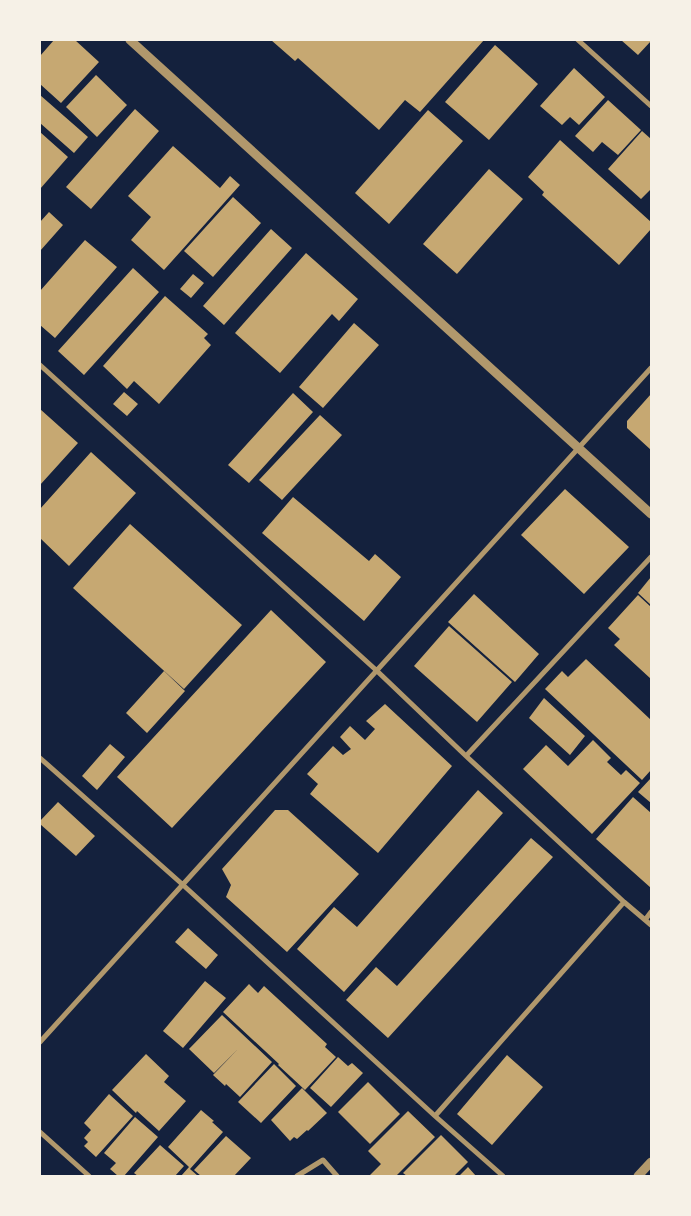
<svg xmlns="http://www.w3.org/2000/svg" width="691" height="1216" font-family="Helvetica,sans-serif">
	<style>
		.building { fill: #c6a872 }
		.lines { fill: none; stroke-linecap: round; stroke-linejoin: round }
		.minor { stroke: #b1986c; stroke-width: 5 }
		.tertiary { stroke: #b1986c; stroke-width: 9 }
	</style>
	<rect width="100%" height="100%" fill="#14213d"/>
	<path class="building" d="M 54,40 L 75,40 L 99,62 L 61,103 L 40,84 L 40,56 Z
		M 271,40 L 484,40 L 420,112 L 405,100 L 379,130 L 298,58 L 295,61 Z
		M 621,40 L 651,40 L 651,41 L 638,55 Z
		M 495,45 L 538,84 L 489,140 L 445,102 Z
		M 574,68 L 605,97 L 579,125 L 570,117 L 562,125 L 540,106 Z
		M 96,75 L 127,105 L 97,137 L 66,107 Z
		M 40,95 L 88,137 L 74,153 L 40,123 Z
		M 608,100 L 641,130 L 618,155 L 602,142 L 593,152 L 575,136 Z
		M 135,109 L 159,131 L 91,209 L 66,187 Z
		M 428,110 L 463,141 L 389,224 L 355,193 Z
		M 642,131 L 651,139 L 651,189 L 641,199 L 608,169 Z
		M 40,132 L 68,157 L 40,189 Z
		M 560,140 L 651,222 L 651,229 L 619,265 L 542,195 L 544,192 L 528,177 Z
		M 173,146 L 220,188 L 230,176 L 240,185 L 164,270 L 131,240 L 151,217 L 128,196 Z
		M 489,169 L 523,199 L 457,274 L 423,244 Z
		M 233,197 L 261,223 L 213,277 L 184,251 Z
		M 49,212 L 63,225 L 40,251 L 40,222 Z
		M 271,229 L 292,248 L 224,325 L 203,306 Z
		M 85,240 L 117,267 L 55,338 L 40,325 L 40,291 Z
		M 306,253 L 358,299 L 339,321 L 332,314 L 280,373 L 235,333 Z
		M 133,268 L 159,292 L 84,375 L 58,351 Z
		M 193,274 L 204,283 L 191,298 L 180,289 Z
		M 165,296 L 208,334 L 204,338 L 211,345 L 159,404 L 134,381 L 127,389 L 103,366 Z
		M 354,323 L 379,345 L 323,408 L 299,387 Z
		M 124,392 L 138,404 L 127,416 L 113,404 Z
		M 293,393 L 313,412 L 249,483 L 228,465 Z
		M 651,394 L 651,450 L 627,428 L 627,421 Z
		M 40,409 L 78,443 L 40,485 Z
		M 320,415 L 342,435 L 282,500 L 259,480 Z
		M 91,452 L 136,493 L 69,566 L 40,538 L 40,509 Z
		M 565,489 L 629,547 L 584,594 L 521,535 Z
		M 293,497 L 369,561 L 375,554 L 401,577 L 364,621 L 262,533 Z
		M 130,524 L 242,625 L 184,689 L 73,588 Z
		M 651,577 L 651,605 L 638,593 Z
		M 474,594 L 539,654 L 515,682 L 448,622 Z
		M 638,595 L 651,607 L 651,679 L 614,645 L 620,639 L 608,628 Z
		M 271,610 L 326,662 L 172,828 L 117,777 Z
		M 449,626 L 512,682 L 477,722 L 414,666 Z
		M 586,659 L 651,720 L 651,770 L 642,780 L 545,689 L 562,671 L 568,677 Z
		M 164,671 L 185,691 L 147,733 L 126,713 Z
		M 544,698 L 585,736 L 570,755 L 529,718 Z
		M 385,704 L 452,766 L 378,853 L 310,794 L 318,784 L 307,774 L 333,746 L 343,755 L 351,749 L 340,737 L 350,726 L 365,740 L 375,729 L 366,721 Z
		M 593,740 L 611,758 L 607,762 L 621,775 L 626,770 L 640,783 L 592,834 L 523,769 L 546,745 L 568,766 Z
		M 110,744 L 125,757 L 97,790 L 82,776 Z
		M 651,778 L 651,803 L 638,792 Z
		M 478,790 L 503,813 L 344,992 L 297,949 L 334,907 L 357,927 Z
		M 633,797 L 651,813 L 651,888 L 596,839 Z
		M 58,802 L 95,836 L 76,856 L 40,824 L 40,821 Z
		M 275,810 L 288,810 L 359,874 L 287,952 L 226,897 L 231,885 L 222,869 Z
		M 531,838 L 553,857 L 388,1038 L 346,1000 L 376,967 L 397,986 Z
		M 188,928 L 218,955 L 206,969 L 175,942 Z
		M 205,981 L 226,998 L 183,1048 L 163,1031 Z
		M 249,984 L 258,993 L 264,986 L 327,1044 L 325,1047 L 336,1057 L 305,1090 L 278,1065 L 279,1064 L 223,1012 Z
		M 222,1015 L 272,1062 L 240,1097 L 226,1084 L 225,1086 L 213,1075 L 238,1049 L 214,1073 L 189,1049 Z
		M 146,1054 L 169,1076 L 164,1082 L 186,1101 L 159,1131 L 137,1111 L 136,1113 L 112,1090 Z
		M 507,1055 L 543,1087 L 492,1145 L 457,1114 Z
		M 338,1057 L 348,1066 L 352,1063 L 363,1073 L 331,1107 L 310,1088 Z
		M 274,1064 L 296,1086 L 261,1123 L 238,1102 Z
		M 368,1082 L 400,1114 L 370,1144 L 338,1112 Z
		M 302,1088 L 327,1113 L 308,1131 L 307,1130 L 297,1139 L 294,1137 L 290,1141 L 271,1120 Z
		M 109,1094 L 133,1116 L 96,1157 L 84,1146 L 88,1142 L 84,1138 L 91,1130 L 84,1123 Z
		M 201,1110 L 214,1121 L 212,1122 L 223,1132 L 190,1169 L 198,1176 L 181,1176 L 189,1167 L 168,1147 Z
		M 408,1111 L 435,1137 L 396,1176 L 369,1176 L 381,1164 L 368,1151 Z
		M 135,1117 L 158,1137 L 124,1176 L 118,1176 L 110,1169 L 116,1163 L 104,1153 Z
		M 441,1135 L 468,1162 L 454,1176 L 407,1176 L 403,1173 Z
		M 226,1136 L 251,1158 L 234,1176 L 201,1176 L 194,1170 Z
		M 160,1145 L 184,1166 L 175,1176 L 138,1176 L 134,1173 Z
		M 468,1167 L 476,1176 L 459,1176 Z"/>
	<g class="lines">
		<path class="minor" d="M 578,40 L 651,106
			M 40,365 L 376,670 L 466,756 L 624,902 L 651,925
			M 466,756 L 651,557
			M 40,758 L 182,884 L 435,1116 L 503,1176
			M 645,920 L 651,912
			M 40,1042 L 651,368
			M 435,1116 L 624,902
			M 40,1132 L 89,1176
			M 297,1176 L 323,1160 L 337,1176"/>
		<path class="tertiary" d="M 130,40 L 651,514
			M 638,1176 L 651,1162"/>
	</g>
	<rect width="691" height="1216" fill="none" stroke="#f6f1e7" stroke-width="82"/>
</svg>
